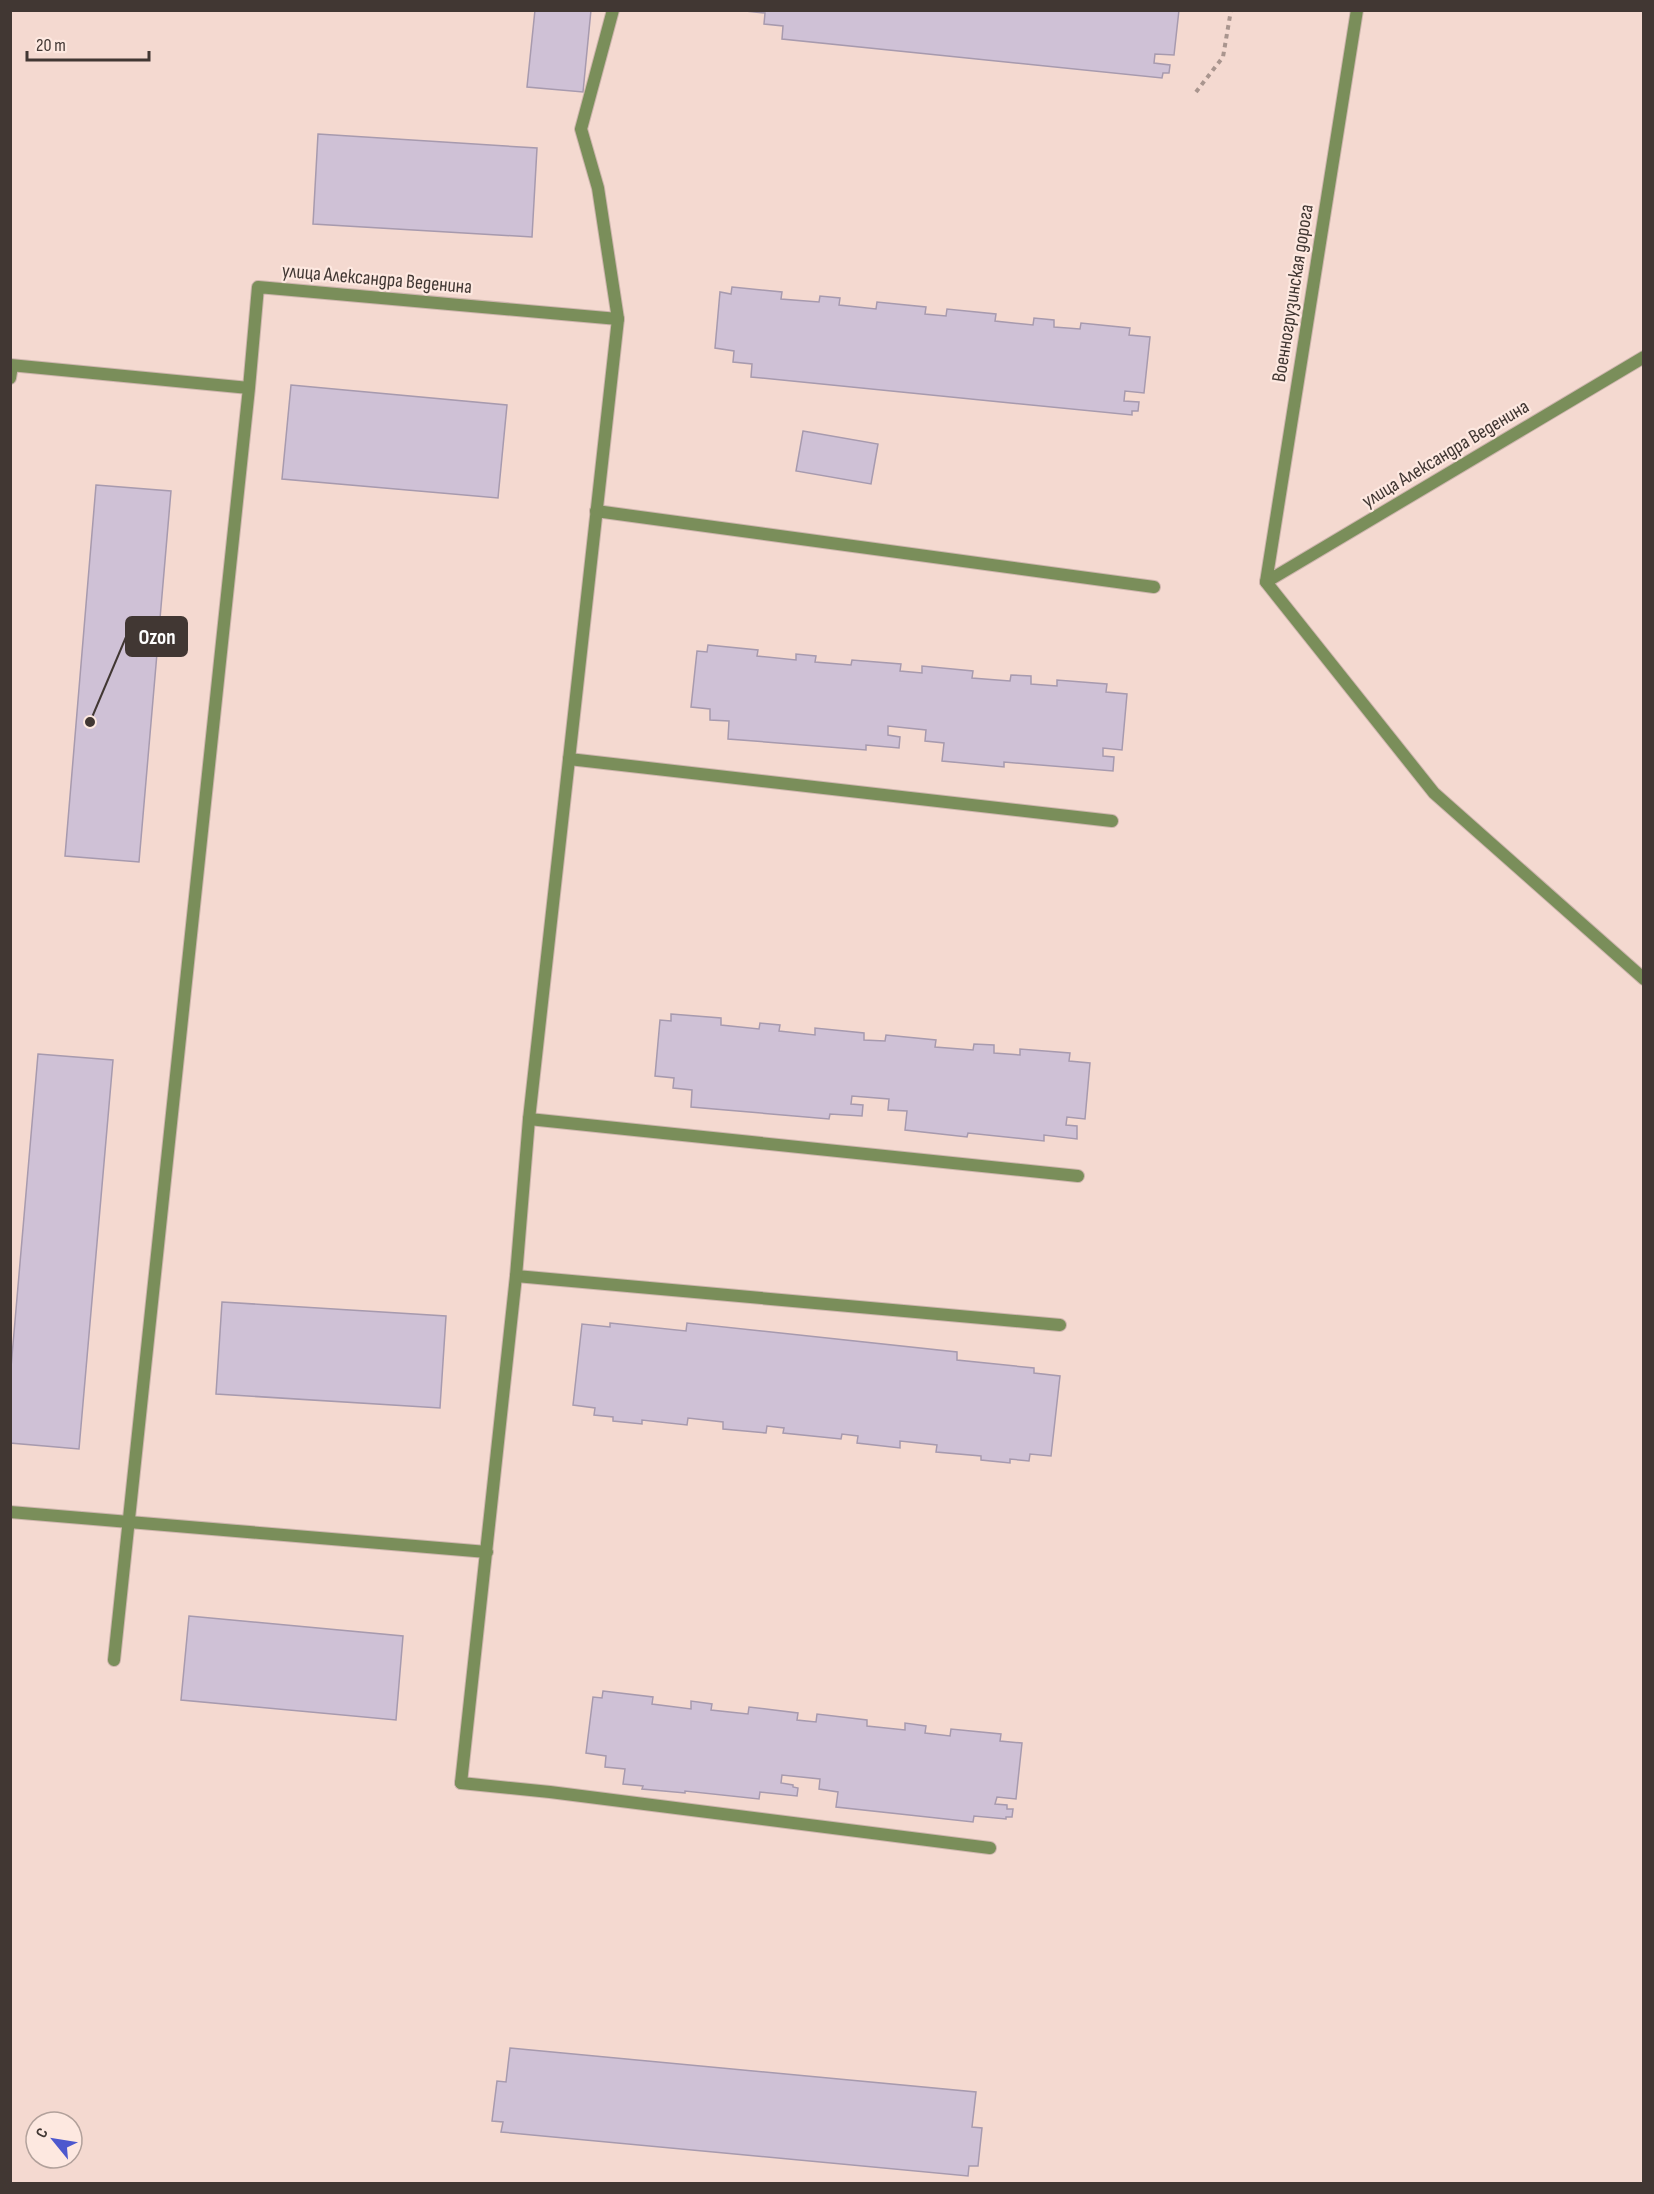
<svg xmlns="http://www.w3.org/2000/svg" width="1654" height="2194" font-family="'Sofia Sans Condensed',sans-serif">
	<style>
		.building { fill: #cfc1d6; stroke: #a79aae; stroke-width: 1.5 }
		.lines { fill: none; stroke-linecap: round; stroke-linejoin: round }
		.lane-casing { stroke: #cdb5ad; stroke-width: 14 }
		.street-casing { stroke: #cdb5ad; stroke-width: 14 }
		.path { stroke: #a9958e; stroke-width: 4; stroke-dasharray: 4.5 4.5; stroke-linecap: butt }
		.lane { stroke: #7a8e5a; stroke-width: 12 }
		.street { stroke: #7a8e5a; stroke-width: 12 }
		.labels { text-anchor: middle; stroke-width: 4.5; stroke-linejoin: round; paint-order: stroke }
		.street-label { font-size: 20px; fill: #413733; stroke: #fde8e0 }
		.leader { fill: none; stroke: #413733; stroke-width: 2 }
		.callout-dot { fill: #413733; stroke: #fde8e0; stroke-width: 2 }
		.callout { fill: #413733; stroke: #413733; stroke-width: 2 }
		.callout-label { font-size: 21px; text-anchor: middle; font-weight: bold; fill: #fff }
	</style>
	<rect width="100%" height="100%" fill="#f4d9d0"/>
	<path class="building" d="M 535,10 L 591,10 L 583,92 L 527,87 Z
		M 1179,10 L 1174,55 L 1155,54 L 1154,63 L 1170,65 L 1169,73 L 1163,73 L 1162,78 L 782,39 L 783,26 L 764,24 L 765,13 L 745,11 Z
		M 318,134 L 537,148 L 532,237 L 313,224 Z
		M 732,287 L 782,292 L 781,299 L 819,302 L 820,296 L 840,298 L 839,305 L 876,309 L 877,302 L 926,307 L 925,314 L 946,316 L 947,309 L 996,314 L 995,321 L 1033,325 L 1034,318 L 1054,320 L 1054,327 L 1080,329 L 1081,323 L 1130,328 L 1129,335 L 1150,337 L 1144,393 L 1125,391 L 1124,401 L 1139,402 L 1138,411 L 1132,411 L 1132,415 L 751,377 L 752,364 L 733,362 L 734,351 L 715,348 L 720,292 L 731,294 Z
		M 291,385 L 507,405 L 498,498 L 282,479 Z
		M 803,431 L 878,444 L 871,484 L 796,471 Z
		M 96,485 L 171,491 L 139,862 L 65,856 Z
		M 708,645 L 758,650 L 757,656 L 796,660 L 796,654 L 816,656 L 815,662 L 851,665 L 852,660 L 901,664 L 900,671 L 922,673 L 922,666 L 973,671 L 972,678 L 1010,681 L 1011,675 L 1031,676 L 1031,684 L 1057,686 L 1057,680 L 1107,684 L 1106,692 L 1127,694 L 1122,750 L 1103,748 L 1103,756 L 1114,757 L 1113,771 L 1004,762 L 1004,767 L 942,761 L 944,743 L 925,741 L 926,730 L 888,726 L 888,735 L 900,737 L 899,748 L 866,745 L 866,750 L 728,739 L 729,721 L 710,720 L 710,709 L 691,707 L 697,651 L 707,652 Z
		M 671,1014 L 721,1018 L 721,1025 L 759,1029 L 760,1023 L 780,1025 L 779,1031 L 815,1035 L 815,1028 L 864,1033 L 864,1040 L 885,1041 L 886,1035 L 936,1040 L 935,1047 L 973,1050 L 974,1044 L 994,1045 L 994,1053 L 1020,1055 L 1020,1049 L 1070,1053 L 1069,1061 L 1090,1063 L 1085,1119 L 1067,1117 L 1066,1125 L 1077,1126 L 1077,1139 L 1044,1135 L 1044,1141 L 968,1133 L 967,1137 L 905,1130 L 907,1111 L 888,1110 L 889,1099 L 852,1096 L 851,1104 L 863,1105 L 862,1116 L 830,1114 L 829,1119 L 691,1107 L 692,1090 L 673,1088 L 674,1078 L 655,1076 L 660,1020 L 671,1021 Z
		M 38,1054 L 113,1060 L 79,1449 L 10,1443 L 10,1379 Z
		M 222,1302 L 446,1316 L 440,1408 L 216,1394 Z
		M 610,1323 L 686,1331 L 687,1323 L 957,1352 L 957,1360 L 1034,1368 L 1034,1373 L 1060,1376 L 1051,1456 L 1030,1454 L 1029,1461 L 1010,1459 L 1010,1463 L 981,1460 L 981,1456 L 936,1452 L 937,1445 L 900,1441 L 900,1448 L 857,1443 L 858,1436 L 842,1434 L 841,1439 L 783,1433 L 784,1428 L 767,1426 L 766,1433 L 723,1429 L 723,1422 L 688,1418 L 687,1425 L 642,1420 L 642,1424 L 613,1421 L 613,1417 L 594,1415 L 595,1408 L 573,1405 L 582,1324 L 610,1327 Z
		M 189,1616 L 403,1636 L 396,1720 L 181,1700 Z
		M 603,1691 L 653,1697 L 652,1704 L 691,1709 L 691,1701 L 712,1704 L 711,1710 L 748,1714 L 749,1707 L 798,1713 L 797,1720 L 816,1722 L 817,1714 L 867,1720 L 867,1726 L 905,1730 L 905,1723 L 926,1726 L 925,1733 L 950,1736 L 951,1729 L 1001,1734 L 1000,1741 L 1022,1743 L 1016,1799 L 997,1797 L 995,1804 L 1007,1805 L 1007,1809 L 1013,1809 L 1012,1817 L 1006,1817 L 1006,1819 L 974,1816 L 973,1822 L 836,1807 L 838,1792 L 819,1789 L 820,1779 L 782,1775 L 781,1783 L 793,1785 L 793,1787 L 798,1788 L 797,1796 L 760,1792 L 759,1799 L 685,1791 L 685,1793 L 642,1789 L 643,1786 L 623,1784 L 625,1769 L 605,1767 L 606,1756 L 586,1753 L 593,1697 L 602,1698 Z
		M 510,2048 L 976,2092 L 972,2127 L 982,2128 L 978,2166 L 969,2166 L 968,2176 L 501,2132 L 503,2122 L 492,2121 L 497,2081 L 506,2082 Z"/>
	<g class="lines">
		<defs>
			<path id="lane" d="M 613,10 L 581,129 L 598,188 L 618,319
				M 10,378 L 12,366
				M 596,511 L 1154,587
				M 1266,582 L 1434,793 L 1644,979
				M 569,759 L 1112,821
				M 529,1119 L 1078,1176
				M 516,1276 L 1060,1325
				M 461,1783 L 550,1792 L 990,1848"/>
			<path id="street" d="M 10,365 L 249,388 L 258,287 L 618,319 L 529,1119 L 516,1276 L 461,1783
				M 1266,582 L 1357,10
				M 1266,582 L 1644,357
				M 10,1512 L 487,1552
				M 114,1660 L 249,388"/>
		</defs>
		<use href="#lane" class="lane-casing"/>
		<use href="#street" class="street-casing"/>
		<path class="path" d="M 1196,92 L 1223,57 L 1231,10"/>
		<use href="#lane" class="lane"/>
		<use href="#street" class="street"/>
	</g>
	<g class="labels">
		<g class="street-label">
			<text transform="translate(377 278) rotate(5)" y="7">улица Александра Веденина</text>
			<text transform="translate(1292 293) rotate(-81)" y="7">Военногрузинская дорога</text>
			<text transform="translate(1445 453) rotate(-31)" y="7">улица Александра Веденина</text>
		</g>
	</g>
	<path class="leader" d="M90 722L126 637"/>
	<circle class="callout-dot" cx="90" cy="722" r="6"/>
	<rect class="callout" x="126" y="617" width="61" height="39" rx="6"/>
	<g class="callout-label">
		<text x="157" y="644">Ozon</text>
	</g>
	<rect width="1654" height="2194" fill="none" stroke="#413733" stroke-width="24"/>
	<g transform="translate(54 2140) rotate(300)"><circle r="28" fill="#fde8e0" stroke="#b2a19b" stroke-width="1.5"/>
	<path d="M0-4.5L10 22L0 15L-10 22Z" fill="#4d58ce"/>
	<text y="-9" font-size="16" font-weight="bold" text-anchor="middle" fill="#413733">С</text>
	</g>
	<path d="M27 51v9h122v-9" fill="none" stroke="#413733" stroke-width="3"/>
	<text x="36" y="51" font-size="18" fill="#413733" stroke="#fde8e0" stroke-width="4.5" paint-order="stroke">20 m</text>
</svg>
